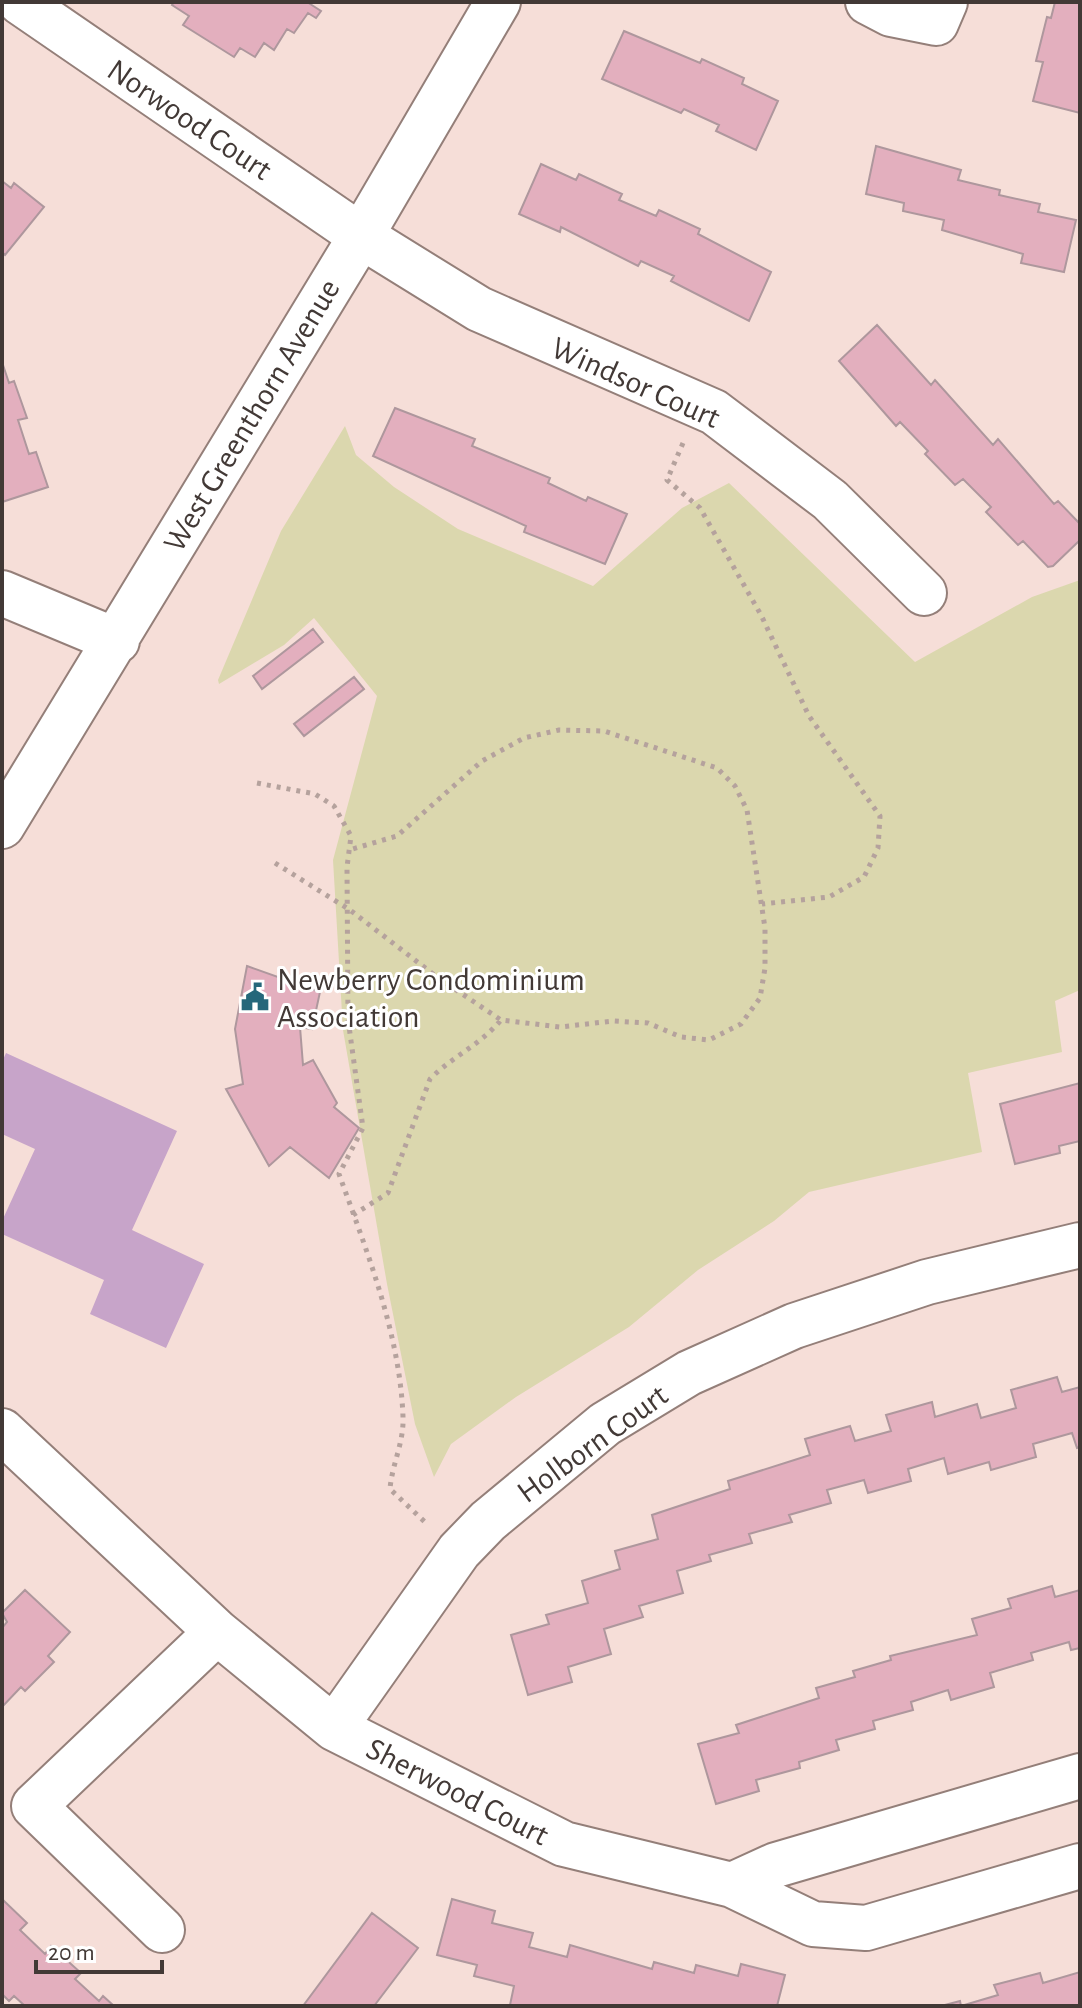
<svg xmlns="http://www.w3.org/2000/svg" width="1082" height="2008" font-family="'Alegreya Sans',sans-serif">
	<style>
		.green { fill: #dbd7ae }
		.water { fill: #c7a4c9 }
		.building { fill: #e3afbe; stroke: #ae979d; stroke-width: 2 }
		.lines { fill: none; stroke-linecap: round; stroke-linejoin: round }
		.minor-casing { stroke: #947f79; stroke-width: 48 }
		.path { stroke: #b5a29d; stroke-width: 5; stroke-dasharray: 4 6; stroke-linecap: butt }
		.minor { stroke: #fff; stroke-width: 44 }
		.labels { text-anchor: middle; stroke-width: 6; stroke-linejoin: round; paint-order: stroke }
		.street-label { font-size: 32px; fill: #423936; stroke: #fff }
		.poi-label { font-size: 32px; fill: #423936; stroke: #fff; text-anchor: start }
	</style>
	<rect width="100%" height="100%" fill="#f6ded8"/>
	<path class="green" d="M 345,426 L 356,455 L 394,487 L 458,529 L 593,586 L 682,508 L 729,483 L 915,662 L 1032,597 L 1080,580 L 1080,990 L 1055,1001 L 1062,1052 L 968,1073 L 982,1152 L 809,1192 L 774,1221 L 698,1270 L 629,1327 L 516,1397 L 451,1444 L 434,1477 L 415,1424 L 387,1284 L 343,1030 L 333,860 L 377,696 L 314,618 L 284,645 L 219,684 L 218,680 L 281,531 Z"/>
	<path class="water" d="M 6,1053 L 177,1131 L 132,1230 L 204,1264 L 166,1348 L 90,1314 L 104,1280 L 2,1234 L 2,1221 L 35,1149 L 2,1134 L 2,1062 Z"/>
	<path class="building" d="M 174,2 L 307,2 L 321,11 L 316,18 L 308,13 L 294,33 L 287,29 L 274,50 L 264,43 L 255,57 L 240,48 L 234,57 L 183,25 L 189,16 L 172,5 Z
		M 1055,2 L 1080,2 L 1080,113 L 1033,101 L 1043,62 L 1036,61 L 1047,17 L 1051,18 Z
		M 624,31 L 700,63 L 702,59 L 744,78 L 742,84 L 778,101 L 756,150 L 716,131 L 719,125 L 684,109 L 681,113 L 602,79 Z
		M 876,146 L 961,170 L 958,180 L 1000,190 L 999,195 L 1040,204 L 1038,212 L 1076,220 L 1064,272 L 1021,263 L 1023,254 L 942,230 L 944,220 L 903,211 L 904,203 L 866,194 Z
		M 541,164 L 576,180 L 579,174 L 622,194 L 619,200 L 656,216 L 659,210 L 700,229 L 698,234 L 771,272 L 749,321 L 671,281 L 674,276 L 641,261 L 638,266 L 561,227 L 560,232 L 519,214 Z
		M 2,181 L 11,188 L 14,183 L 44,207 L 5,255 L 2,252 Z
		M 877,325 L 931,385 L 935,380 L 993,445 L 998,439 L 1054,504 L 1058,501 L 1080,524 L 1080,540 L 1053,566 L 1048,567 L 1023,541 L 1018,545 L 986,512 L 991,507 L 963,479 L 955,485 L 925,454 L 928,451 L 900,422 L 896,426 L 839,361 Z
		M 2,362 L 9,383 L 14,381 L 27,418 L 18,420 L 29,454 L 36,452 L 48,487 L 2,502 Z
		M 395,408 L 475,439 L 472,446 L 550,478 L 548,483 L 586,501 L 588,497 L 627,514 L 605,564 L 524,532 L 526,526 L 373,456 Z
		M 313,629 L 323,642 L 262,689 L 253,676 Z
		M 354,677 L 364,689 L 304,736 L 294,724 Z
		M 247,966 L 320,992 L 312,1029 L 300,1027 L 303,1065 L 313,1060 L 337,1103 L 334,1107 L 359,1128 L 329,1178 L 290,1147 L 269,1166 L 226,1089 L 243,1084 L 235,1029 Z
		M 1080,1083 L 1080,1141 L 1059,1146 L 1060,1153 L 1015,1164 L 1000,1104 Z
		M 1057,1377 L 1062,1392 L 1080,1387 L 1080,1447 L 1077,1448 L 1072,1433 L 1033,1444 L 1036,1457 L 991,1470 L 989,1462 L 948,1474 L 944,1458 L 908,1469 L 911,1481 L 868,1493 L 864,1480 L 827,1490 L 831,1503 L 789,1515 L 792,1522 L 749,1534 L 752,1543 L 709,1555 L 711,1561 L 677,1571 L 683,1593 L 639,1606 L 643,1617 L 604,1629 L 611,1654 L 568,1667 L 572,1682 L 528,1695 L 511,1635 L 549,1624 L 546,1615 L 588,1603 L 582,1581 L 620,1569 L 615,1551 L 658,1539 L 652,1515 L 730,1489 L 728,1481 L 810,1455 L 805,1439 L 850,1426 L 855,1441 L 891,1431 L 886,1415 L 932,1402 L 935,1417 L 977,1404 L 981,1418 L 1016,1408 L 1011,1390 Z
		M 1052,1586 L 1055,1597 L 1080,1590 L 1080,1648 L 1071,1650 L 1069,1642 L 1031,1653 L 1033,1660 L 990,1673 L 994,1687 L 951,1700 L 948,1690 L 911,1702 L 913,1710 L 873,1721 L 875,1729 L 836,1740 L 839,1750 L 799,1762 L 800,1768 L 756,1780 L 759,1791 L 716,1804 L 698,1744 L 739,1733 L 736,1725 L 819,1698 L 816,1688 L 855,1677 L 853,1671 L 891,1660 L 890,1656 L 977,1635 L 972,1619 L 1011,1608 L 1008,1599 Z
		M 25,1590 L 70,1632 L 48,1656 L 54,1662 L 25,1691 L 21,1687 L 2,1707 L 2,1628 L 7,1622 L 2,1613 Z
		M 2,1899 L 27,1923 L 20,1930 L 45,1954 L 51,1946 L 81,1973 L 75,1979 L 99,2001 L 103,1996 L 114,2006 L 25,2006 L 14,1996 L 9,2001 L 2,1994 Z
		M 452,1899 L 495,1911 L 492,1923 L 533,1933 L 529,1947 L 567,1957 L 570,1945 L 652,1969 L 654,1962 L 694,1973 L 696,1965 L 738,1976 L 741,1964 L 785,1975 L 777,2006 L 510,2005 L 514,1986 L 474,1976 L 477,1965 L 437,1955 Z
		M 372,1913 L 418,1948 L 374,2006 L 303,2006 Z
		M 1080,1972 L 1080,2006 L 941,2006 L 960,2001 L 961,2006 L 998,1995 L 994,1985 L 1040,1973 L 1043,1983 Z"/>
	<g class="lines">
		<defs>
			<path id="minor" d="M 20,2 L 361,236 L 479,309 L 714,412 L 830,500 L 924,593
				M 868,2 L 891,14 L 936,23 L 945,2
				M 2,593 L 117,641
				M 2,826 L 361,236 L 498,2
				M 2,1431 L 217,1632 L 334,1728 L 564,1844 L 732,1885 L 813,1924 L 866,1928 L 1080,1866
				M 334,1728 L 459,1551 L 488,1521 L 605,1424 L 689,1373 L 794,1326 L 927,1282 L 1080,1245
				M 732,1885 L 776,1865 L 1080,1776
				M 162,1930 L 34,1806 L 217,1632"/>
		</defs>
		<use href="#minor" class="minor-casing"/>
		<path class="path" d="M 683,443 L 667,480 L 700,508 L 761,615 L 809,716 L 880,816 L 878,848 L 864,877 L 829,897 L 762,904
			M 257,783 L 315,794 L 334,806 L 351,836 L 347,867 L 348,1019 L 363,1128 L 339,1174 C 367,1252 400,1334 403,1417 C 404,1443 392,1464 390,1489 L 427,1524
			M 275,863 L 350,910 L 437,977 L 501,1020 L 560,1027 L 613,1021 L 648,1023 L 681,1037 L 709,1040 L 741,1024 L 760,998 L 765,968 L 765,928 L 747,810 L 735,786 L 717,768 L 604,731 L 559,730 L 524,738 L 482,761 L 397,836 L 349,850
			M 353,1215 L 388,1193 L 430,1079 C 453,1056 480,1045 501,1020"/>
		<use href="#minor" class="minor"/>
	</g>
	<defs>
		<symbol id="civic-bare" viewBox="-9 -9 18 18"><path d="M-.6-6.5H3V-4.5H.6V-3L4-1V1h2V6H-6V1h2V-1L-.6-3ZM-1.2 2.5V6h2.4V2.5Z" fill="#25677a" stroke="#fff" stroke-width="2.5" paint-order="stroke"/></symbol>
	</defs>
	<g fill-rule="evenodd">
		<use href="#civic-bare" x="235" y="977" width="40" height="40"/>
	</g>
	<g class="labels">
		<g class="street-label">
			<text transform="translate(190 119) rotate(34)" y="11">Norwood Court</text>
			<text transform="translate(636 382) rotate(24)" y="11">Windsor Court</text>
			<text transform="translate(251 415) rotate(-59)" y="11">West Greenthorn Avenue</text>
			<text transform="translate(592 1443) rotate(-36)" y="11">Holborn Court</text>
			<text transform="translate(458 1791) rotate(27)" y="11">Sherwood Court</text>
		</g>
		<g class="poi-label">
			<text x="277" y="990">Newberry Condominium<tspan x="277" dy="37">Association</tspan></text>
		</g>
	</g>
	<rect width="1082" height="2008" fill="none" stroke="#423936" stroke-width="8"/>
	<path d="M36 1960v12h126v-12" fill="none" stroke="#423936" stroke-width="4"/>
	<text x="48" y="1960" font-size="24" fill="#423936" stroke="#ffffff" stroke-width="6" paint-order="stroke">20 m</text>
</svg>
